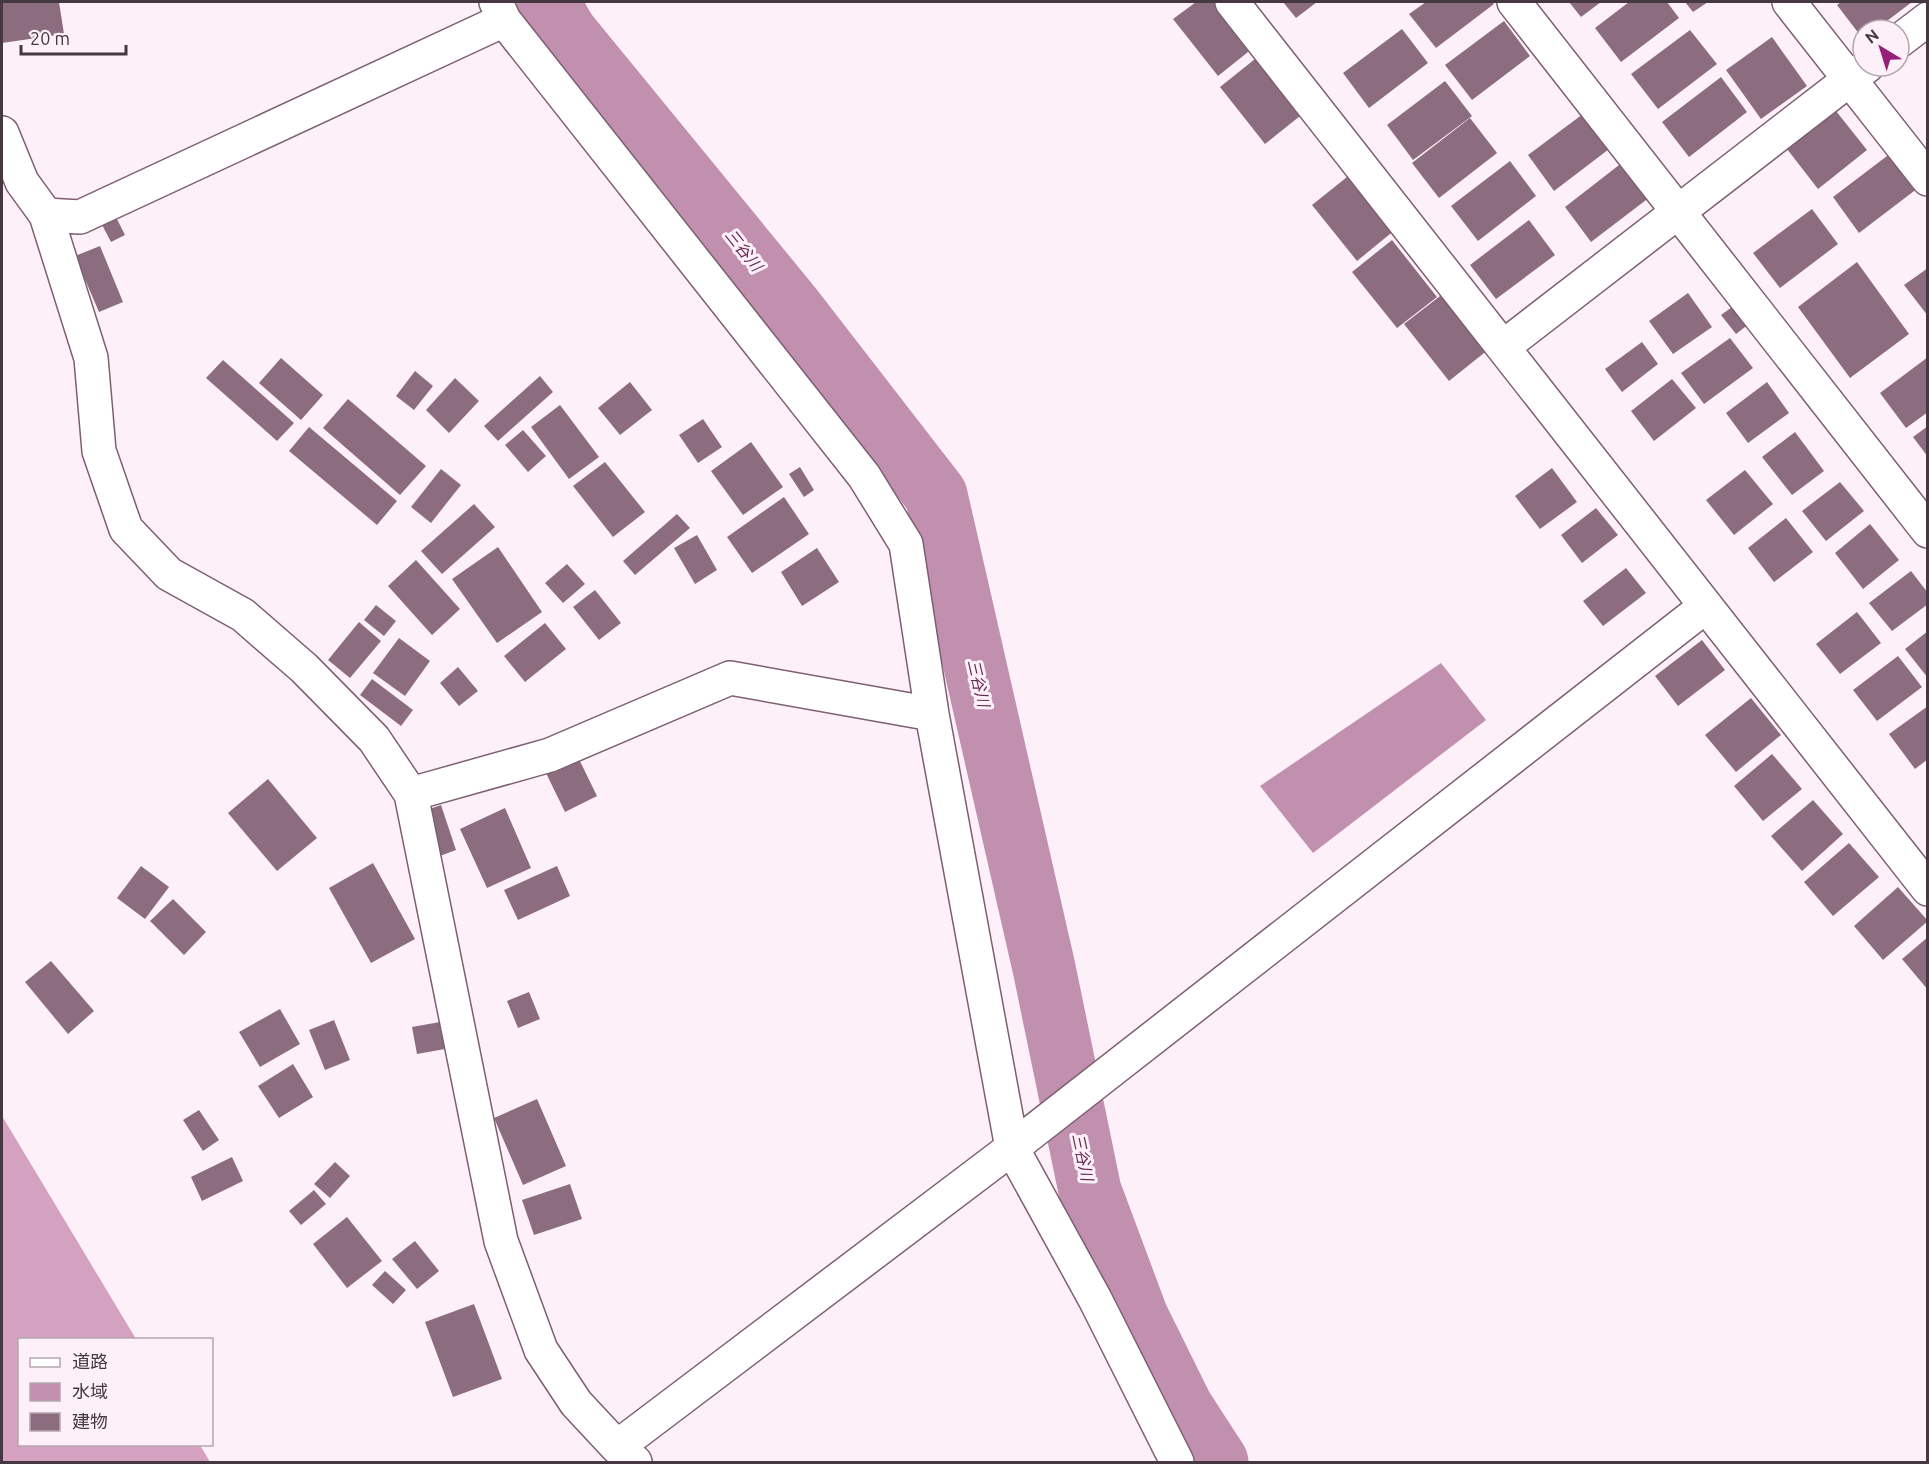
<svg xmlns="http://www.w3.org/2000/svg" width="1929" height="1464" font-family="Ubuntu,'Noto Sans JP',sans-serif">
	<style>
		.forest { fill: #d4a1c0 }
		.water { fill: #c290af }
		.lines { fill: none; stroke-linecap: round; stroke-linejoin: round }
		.river { stroke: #c290af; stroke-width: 63 }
		.building { fill: #8c6d80 }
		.minor-casing { stroke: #7d5f71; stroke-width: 36 }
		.minor { stroke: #fff; stroke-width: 33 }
		.labels { text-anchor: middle; stroke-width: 6; stroke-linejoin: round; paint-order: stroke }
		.water-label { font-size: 16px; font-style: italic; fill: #662a53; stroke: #fef0f8 }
	</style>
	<rect width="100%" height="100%" fill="#fef0f8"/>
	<path class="forest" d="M 2,1116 L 136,1339 L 20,1340 L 20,1444 L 200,1445 L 210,1462 L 2,1462 Z"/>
	<path class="water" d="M 1441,663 L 1486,720 L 1313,853 L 1260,786 Z"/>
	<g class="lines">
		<path class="river" d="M 548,2 L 566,33 L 792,309 L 936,495 L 1044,968 L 1090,1191 L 1137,1317 L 1182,1408 L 1217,1462"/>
	</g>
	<path class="building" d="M 2,2 L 59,2 L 64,34 L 2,43 Z
		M 1196,2 L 1224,2 L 1258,44 L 1218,76 L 1173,19 Z
		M 1283,2 L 1317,2 L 1296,18 Z
		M 1426,2 L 1492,2 L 1494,4 L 1436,48 L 1409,14 Z
		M 1569,2 L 1601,2 L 1581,17 Z
		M 1629,2 L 1667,2 L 1679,18 L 1621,62 L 1595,28 Z
		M 1685,2 L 1708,2 L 1693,12 Z
		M 1841,2 L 1912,2 L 1875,30 L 1863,30 L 1863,39 L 1837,5 Z
		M 1504,21 L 1530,56 L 1472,100 L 1445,65 Z
		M 1402,29 L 1428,63 L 1369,108 L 1343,73 Z
		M 1690,30 L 1717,64 L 1658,109 L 1631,74 Z
		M 1772,37 L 1807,86 L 1761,119 L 1726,70 Z
		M 1260,55 L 1305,112 L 1265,144 L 1220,87 Z
		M 1721,77 L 1747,112 L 1689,157 L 1662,122 Z
		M 1445,81 L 1472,116 L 1413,160 L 1387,125 Z
		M 1587,111 L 1613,146 L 1554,191 L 1528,155 Z
		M 1836,111 L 1867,150 L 1818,189 L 1787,149 Z
		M 1470,118 L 1497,153 L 1439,198 L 1412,163 Z
		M 1891,153 L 1918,188 L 1859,233 L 1833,197 Z
		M 1510,161 L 1536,196 L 1478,241 L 1451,206 Z
		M 1623,162 L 1650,197 L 1591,242 L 1565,207 Z
		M 1352,173 L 1396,229 L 1357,261 L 1312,205 Z
		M 1812,209 L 1838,244 L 1780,288 L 1753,253 Z
		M 113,211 L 125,235 L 111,242 L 99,219 Z
		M 1529,220 L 1555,255 L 1496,299 L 1470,265 Z
		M 1392,240 L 1437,297 L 1397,328 L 1352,272 Z
		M 100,246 L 123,302 L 99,312 L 75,256 Z
		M 1857,262 L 1909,334 L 1850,378 L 1798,307 Z
		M 1928,268 L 1928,316 L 1904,285 Z
		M 1444,293 L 1489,349 L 1449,381 L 1404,324 Z
		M 1688,293 L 1712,327 L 1673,354 L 1649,321 Z
		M 1739,302 L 1754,320 L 1736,334 L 1721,315 Z
		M 1730,338 L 1753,368 L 1704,404 L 1681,373 Z
		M 1642,342 L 1658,364 L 1622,392 L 1605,369 Z
		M 1928,357 L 1928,412 L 1906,428 L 1880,393 Z
		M 281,358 L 323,395 L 301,420 L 259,383 Z
		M 223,360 L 294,423 L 277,441 L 206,378 Z
		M 415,371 L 433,386 L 414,410 L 396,396 Z
		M 540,376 L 553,392 L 498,441 L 484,426 Z
		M 455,378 L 479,401 L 449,433 L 426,410 Z
		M 1672,379 L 1696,408 L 1654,441 L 1631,411 Z
		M 630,382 L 652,410 L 620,435 L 598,408 Z
		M 1767,382 L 1789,413 L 1748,443 L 1726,413 Z
		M 348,399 L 426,466 L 400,495 L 323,428 Z
		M 560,405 L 599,457 L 569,479 L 531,427 Z
		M 703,419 L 722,447 L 698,463 L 679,435 Z
		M 1928,426 L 1928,457 L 1913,437 Z
		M 309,427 L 397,501 L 377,525 L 289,451 Z
		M 523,430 L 546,456 L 528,472 L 505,445 Z
		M 1795,432 L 1824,471 L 1792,495 L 1762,457 Z
		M 751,442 L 783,487 L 743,515 L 711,471 Z
		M 605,462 L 645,512 L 613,537 L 573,486 Z
		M 800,467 L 814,490 L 804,497 L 789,474 Z
		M 1552,468 L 1577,502 L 1540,529 L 1515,496 Z
		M 441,469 L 461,485 L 431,523 L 411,507 Z
		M 1745,470 L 1773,504 L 1734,535 L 1706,500 Z
		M 1840,482 L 1864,511 L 1826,541 L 1802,511 Z
		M 784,497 L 809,534 L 752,573 L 727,537 Z
		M 474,504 L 495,527 L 442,574 L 421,551 Z
		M 1596,508 L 1618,535 L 1582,563 L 1561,535 Z
		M 677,514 L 690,528 L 635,575 L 623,561 Z
		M 1786,518 L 1813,552 L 1774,582 L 1748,548 Z
		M 1870,524 L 1899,560 L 1863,589 L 1835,553 Z
		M 697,535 L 717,570 L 695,584 L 674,548 Z
		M 498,547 L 542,612 L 497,643 L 452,579 Z
		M 817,548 L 839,582 L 802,606 L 781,572 Z
		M 416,560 L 460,609 L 432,635 L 388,586 Z
		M 567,564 L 585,584 L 563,603 L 545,583 Z
		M 1626,568 L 1646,593 L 1603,626 L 1583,601 Z
		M 1911,571 L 1928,593 L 1928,604 L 1892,631 L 1869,603 Z
		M 595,590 L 621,623 L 599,640 L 573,607 Z
		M 376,605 L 396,621 L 384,636 L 364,620 Z
		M 1857,612 L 1881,643 L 1840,674 L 1816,644 Z
		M 359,622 L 381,641 L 350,678 L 328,660 Z
		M 545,623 L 566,649 L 525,682 L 504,656 Z
		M 1928,631 L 1928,678 L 1905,649 Z
		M 399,638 L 430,661 L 405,696 L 373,673 Z
		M 1702,640 L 1725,670 L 1678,706 L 1655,676 Z
		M 1898,656 L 1922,687 L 1877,721 L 1853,690 Z
		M 458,667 L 478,691 L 459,706 L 440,683 Z
		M 372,679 L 413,710 L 401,726 L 360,695 Z
		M 1751,698 L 1781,735 L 1736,772 L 1705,735 Z
		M 1928,706 L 1928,759 L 1915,769 L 1889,734 Z
		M 576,753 L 597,796 L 565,812 L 544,769 Z
		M 1772,754 L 1802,789 L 1763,821 L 1734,786 Z
		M 268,779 L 317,838 L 277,871 L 228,813 Z
		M 1813,800 L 1843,834 L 1802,871 L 1771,836 Z
		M 441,805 L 456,850 L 437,857 L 421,812 Z
		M 505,808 L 531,868 L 487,888 L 460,829 Z
		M 1849,843 L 1879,877 L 1833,916 L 1804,882 Z
		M 373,863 L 415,939 L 371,963 L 329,888 Z
		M 141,866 L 169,887 L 145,919 L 117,898 Z
		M 557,866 L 570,896 L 518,920 L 504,890 Z
		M 1898,887 L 1928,921 L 1883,960 L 1854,926 Z
		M 173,899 L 206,932 L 184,955 L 150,921 Z
		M 1928,937 L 1928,990 L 1902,959 Z
		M 51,961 L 94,1011 L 68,1034 L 25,982 Z
		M 529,992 L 540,1019 L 518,1028 L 507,1001 Z
		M 280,1009 L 300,1044 L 260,1067 L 239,1032 Z
		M 334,1020 L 350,1060 L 325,1070 L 309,1030 Z
		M 440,1022 L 445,1049 L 417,1054 L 412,1027 Z
		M 293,1064 L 313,1097 L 279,1118 L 258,1086 Z
		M 537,1099 L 566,1166 L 523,1185 L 494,1118 Z
		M 199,1110 L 219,1140 L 203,1151 L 183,1120 Z
		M 232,1157 L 243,1181 L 202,1201 L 191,1177 Z
		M 335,1162 L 350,1176 L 330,1198 L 314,1184 Z
		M 570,1184 L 582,1219 L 534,1235 L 522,1200 Z
		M 314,1190 L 326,1204 L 301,1225 L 289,1211 Z
		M 347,1217 L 382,1261 L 347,1288 L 313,1244 Z
		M 415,1241 L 439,1271 L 417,1289 L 392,1259 Z
		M 385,1271 L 406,1290 L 393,1304 L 372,1285 Z
		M 474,1304 L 502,1379 L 453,1397 L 425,1322 Z"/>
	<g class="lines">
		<defs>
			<path id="minor" d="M 496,2 L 504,20 L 864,476 L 906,544 L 932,714 L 1012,1148 L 1095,1299 L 1177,1462
				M 1232,2 L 1928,889
				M 1514,2 L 1928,531
				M 1789,2 L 1928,179
				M 1899,41 L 1928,19
				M 2,133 L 22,182 L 46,215 L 91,358 L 99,451 L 126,529 L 169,574 L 243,615 L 304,668 L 374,739 L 411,794 L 501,1241 L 541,1350 L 576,1403 L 617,1447 L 635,1462
				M 46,215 L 80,217 L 504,20
				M 1503,347 L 1867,66
				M 411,794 L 550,755 L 730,678 L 932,714
				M 617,1447 L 1012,1148 L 1706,606"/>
		</defs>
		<use href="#minor" class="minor-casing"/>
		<use href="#minor" class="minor"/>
	</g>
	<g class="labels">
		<g class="water-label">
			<text transform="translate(744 250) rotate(51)" y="6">三谷川</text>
			<text transform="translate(979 683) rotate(77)" y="6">三谷川</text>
			<text transform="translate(1083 1157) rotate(78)" y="6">三谷川</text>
		</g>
	</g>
	<rect width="1929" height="1464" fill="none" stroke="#463840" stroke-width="6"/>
	<rect x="18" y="1338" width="195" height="108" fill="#fef0f8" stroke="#b4a6ae" stroke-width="1.5"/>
	<rect x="30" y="1358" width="30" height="9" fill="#ffffff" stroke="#b4a6ae" stroke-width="1.5"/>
	<text x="72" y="1368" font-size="18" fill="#463840">道路</text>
	<rect x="30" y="1383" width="30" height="18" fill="#c290af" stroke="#b4a6ae" stroke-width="1.5"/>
	<text x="72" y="1398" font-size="18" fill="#463840">水域</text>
	<rect x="30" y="1413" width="30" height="18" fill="#8c6d80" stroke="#b4a6ae" stroke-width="1.5"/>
	<text x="72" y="1428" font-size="18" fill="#463840">建物</text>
	<g transform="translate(1881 48) rotate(322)"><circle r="28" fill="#fef0f8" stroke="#b4a6ae" stroke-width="1.5"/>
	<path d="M0-4.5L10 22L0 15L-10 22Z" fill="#981f78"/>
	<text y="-9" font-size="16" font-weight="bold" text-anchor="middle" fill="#463840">N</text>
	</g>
	<path d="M21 45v9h105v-9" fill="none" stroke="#463840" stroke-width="3"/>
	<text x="30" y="45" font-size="18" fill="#463840" stroke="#fef0f8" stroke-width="4.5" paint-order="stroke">20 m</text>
</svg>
